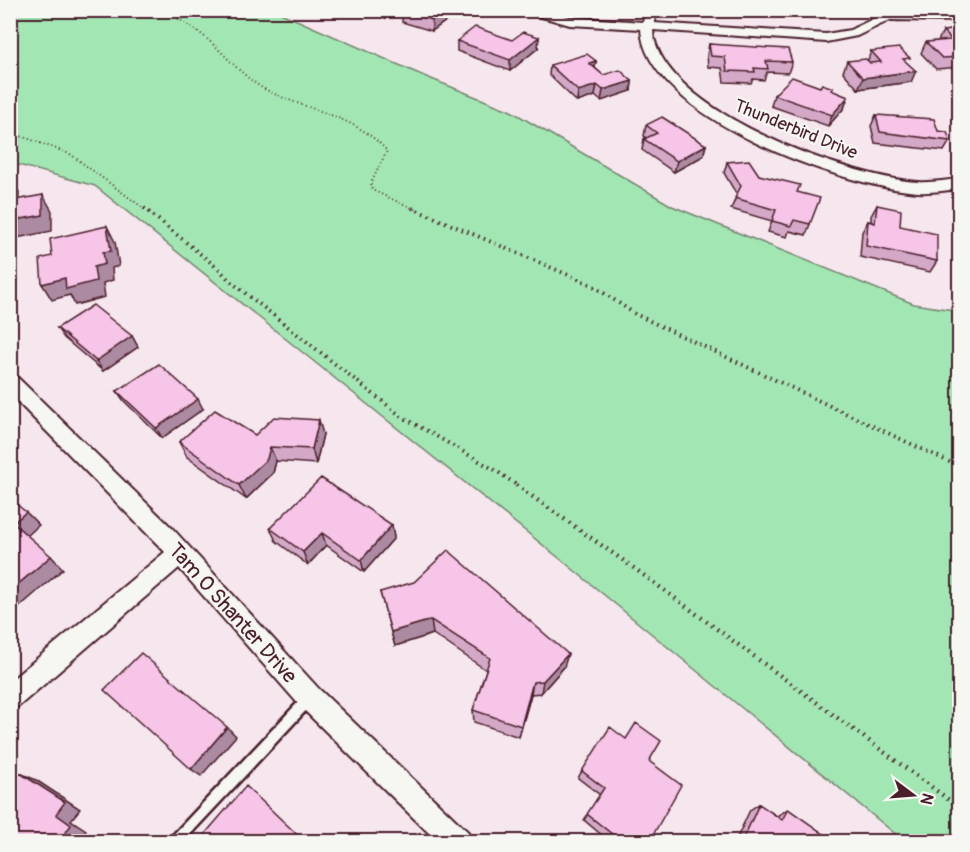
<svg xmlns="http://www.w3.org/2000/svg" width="970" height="852" font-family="Pangolin,sans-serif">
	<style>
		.green { fill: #a2e7b3; stroke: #76836f; stroke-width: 1.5 }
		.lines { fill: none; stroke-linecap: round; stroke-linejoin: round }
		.service-casing { stroke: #4a1f2b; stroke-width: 5 }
		.minor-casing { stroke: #4a1f2b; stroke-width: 4 }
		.path-far2 { stroke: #4a1f2b; stroke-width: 2; stroke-dasharray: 1 3; stroke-linecap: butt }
		.path-far1 { stroke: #4a1f2b; stroke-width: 4; stroke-dasharray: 1.5 4.5; stroke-linecap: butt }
		.path { stroke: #4a1f2b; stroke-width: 4.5; stroke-dasharray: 1.5 5; stroke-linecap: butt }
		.service { fill: #f6f6f2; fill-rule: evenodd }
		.minor { fill: #f6f6f2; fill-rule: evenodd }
		.wall { fill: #d4a9c7; stroke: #4a1f2b; stroke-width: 1.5 }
		.shaded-wall { fill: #ac8aa2; stroke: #4a1f2b; stroke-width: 1.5 }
		.building { fill: #f6c5e7; stroke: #4a1f2b; stroke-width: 1.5 }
		.labels { text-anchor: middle; stroke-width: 4.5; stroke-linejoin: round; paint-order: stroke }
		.far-street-label { font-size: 18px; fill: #4a1f2b; stroke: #f6f6f2 }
		.street-label { font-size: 21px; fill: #4a1f2b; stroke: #f6f6f2 }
	</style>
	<rect width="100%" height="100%" fill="#f6e7ef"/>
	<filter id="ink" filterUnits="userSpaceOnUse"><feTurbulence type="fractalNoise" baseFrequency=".0167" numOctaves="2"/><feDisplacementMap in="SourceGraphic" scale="12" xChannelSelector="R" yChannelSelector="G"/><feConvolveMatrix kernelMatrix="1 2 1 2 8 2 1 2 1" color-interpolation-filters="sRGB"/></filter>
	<g filter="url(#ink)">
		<path class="green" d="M 11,10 L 276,11 L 424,76 L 511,111 L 672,206 L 914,304 L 959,311 L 959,841 L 904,841 L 564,562 L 95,186 L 11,163 Z"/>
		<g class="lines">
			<defs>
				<path id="service" d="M 308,694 L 312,696 L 314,700 L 312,704 L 183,842 L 168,842 L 170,838 L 304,696 Z"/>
				<path id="minor" d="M 517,10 L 540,10 L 570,17 L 643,22 L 646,10 L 658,10 L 654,23 L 826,34 L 850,30 L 881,15 L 877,10 L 960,13 L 960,21 L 890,20 L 857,36 L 826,42 L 653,30 C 659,111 849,177 918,182 C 932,183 946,180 960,179 L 960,189 C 946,190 932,193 918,192 C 844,187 646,117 641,29 L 570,25 Z
					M 10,375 L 17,377 L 172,528 L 319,689 L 468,832 L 471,842 L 438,842 L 301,707 L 179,568 L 19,706 L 10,709 L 10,681 L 165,552 L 10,394 Z"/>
			</defs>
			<use href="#service" class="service-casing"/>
			<use href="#minor" class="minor-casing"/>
			<path class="path-far2" d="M 164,10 C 179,19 193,27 206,38 C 225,54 240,74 261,87 C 303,111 354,113 387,151 L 371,183 L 372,190 L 416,210
				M 10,132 L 70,154 L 146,210"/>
			<path class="path-far1" d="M 144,208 L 220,270 L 230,281 L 401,416 L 495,470 L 518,486
				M 412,208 L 592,285 L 635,314 L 960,467"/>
			<path class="path" d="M 516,485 L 638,571 L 960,808"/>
			<use href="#service" class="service"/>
			<use href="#minor" class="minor"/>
		</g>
		<path class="wall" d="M 398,10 L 454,10 L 454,15 L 432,31 L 402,22 L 402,17 L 399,16 Z
			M 712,10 L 732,10 L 731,13 Z
			M 805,10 L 827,10 L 825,16 L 818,15 L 817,18 L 804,16 Z
			M 960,29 L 960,67 L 936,69 L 921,53 L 926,42 L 938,41 L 943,31 Z
			M 539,37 L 538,48 L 510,71 L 457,51 L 457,41 L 512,40 Z
			M 709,44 L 792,62 L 788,73 L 767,72 L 764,80 L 753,79 L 751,83 L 724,82 L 722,68 L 708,67 L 707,55 Z
			M 871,51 L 911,82 L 858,89 L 843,72 L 847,61 L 868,60 Z
			M 596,61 L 595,68 L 603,75 L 632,81 L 631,91 L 601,101 L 595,96 L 577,102 L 549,75 L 550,65 Z
			M 820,87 L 833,88 L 832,91 L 848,97 L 844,108 L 828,126 L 771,106 L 774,95 Z
			M 960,113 L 960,127 L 955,121 Z
			M 876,115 L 938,131 L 950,141 L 944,151 L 875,143 L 871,126 Z
			M 646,125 L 706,145 L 703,156 L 674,172 L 642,150 L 644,139 L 646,138 L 644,136 Z
			M 727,162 L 797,192 L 810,224 L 806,235 L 789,231 L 787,237 L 768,232 L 772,221 L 731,209 L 737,195 L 724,173 Z
			M 877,205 L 937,261 L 930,272 L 860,257 L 862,232 L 868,221 L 871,222 L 871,216 Z
			M 57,328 L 132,336 L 138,347 L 103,371 L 64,338 Z
			M 117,391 L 203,409 L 162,438 L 124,401 Z
			M 323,434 L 316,464 L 276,461 L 273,473 L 246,499 L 187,457 L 179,442 L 255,435 Z
			M 392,525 L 394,538 L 364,572 L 326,545 L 308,565 L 276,541 L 270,528 Z
			M 380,592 L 564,667 L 541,693 L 531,694 L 519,737 L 474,722 L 473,710 L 486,670 L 433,634 L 395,646 Z
			M 649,761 L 649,842 L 610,842 L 584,820 L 600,795 L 578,778 L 582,771 Z
			M 759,804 L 777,816 L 788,809 L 835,842 L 735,842 L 750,810 Z
			M 716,836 L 724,842 L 708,842 Z"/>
		<path class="shaded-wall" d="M 446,10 L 454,10 L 454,15 L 432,31 L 432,20 Z
			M 539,37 L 538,48 L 510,71 L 510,60 Z
			M 596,61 L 594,72 L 589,63 Z
			M 916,71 L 911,82 L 858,89 L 863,78 Z
			M 632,81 L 631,91 L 601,101 L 603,90 Z
			M 597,85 L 595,96 L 577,102 L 578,91 Z
			M 848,97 L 844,108 L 828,126 L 832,115 Z
			M 706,145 L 703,156 L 674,172 L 677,161 Z
			M 10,178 L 19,192 L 18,217 L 10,205 Z
			M 43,195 L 52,211 L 52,231 L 11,239 L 10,221 Z
			M 107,226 L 115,242 L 119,266 L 112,268 L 113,280 L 103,283 L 105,297 L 75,305 L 70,295 L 52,300 L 42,284 L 94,267 L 103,252 Z
			M 132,336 L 138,347 L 103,371 L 96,361 Z
			M 198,399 L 203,409 L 162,438 L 156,428 Z
			M 319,420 L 323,434 L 316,464 L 312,449 Z
			M 270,447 L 276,461 L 273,473 L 246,499 L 239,485 Z
			M 26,512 L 39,525 L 27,536 L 13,523 Z
			M 392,525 L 394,538 L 364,572 L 361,560 Z
			M 322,533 L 326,545 L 308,565 L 303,552 Z
			M 51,556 L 63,569 L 10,615 L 10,591 Z
			M 431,620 L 433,634 L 395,646 L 391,632 Z
			M 568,654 L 564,667 L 541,693 L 543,681 Z
			M 533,682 L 531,694 L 519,737 L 521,726 Z
			M 227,727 L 236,736 L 201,776 L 191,769 Z
			M 20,773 L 36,780 L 80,809 L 71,820 L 86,830 L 78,842 L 59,842 L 56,814 Z"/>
		<path class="building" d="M 403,10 L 446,10 L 432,20 L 401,11 Z
			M 475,27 L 512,40 L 523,32 L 539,37 L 510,60 L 457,41 Z
			M 960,29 L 960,57 L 942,58 L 926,42 L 952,40 L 943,31 Z
			M 709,44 L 788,49 L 792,62 L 766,61 L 768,69 L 754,68 L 755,72 L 727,71 L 725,57 L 711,56 Z
			M 899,48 L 910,58 L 903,59 L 916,71 L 863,78 L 847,61 L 866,59 L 870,63 L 881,62 L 871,51 Z
			M 587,54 L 596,61 L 589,63 L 603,75 L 620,70 L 632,81 L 603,90 L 597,85 L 578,91 L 550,65 Z
			M 792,77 L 820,87 L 822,84 L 833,88 L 831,90 L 848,97 L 832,115 L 774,95 Z
			M 876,115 L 934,119 L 938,131 L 947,132 L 950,141 L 880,132 Z
			M 662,117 L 706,145 L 677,161 L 644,139 L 657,133 L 646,125 Z
			M 749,160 L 759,175 L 800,185 L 797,192 L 820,198 L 810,224 L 794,220 L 791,226 L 772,221 L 776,210 L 735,198 L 741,186 L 727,162 Z
			M 43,195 L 43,215 L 10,221 L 10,201 Z
			M 877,205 L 901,210 L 900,226 L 937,234 L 937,261 L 866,246 L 868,221 L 875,223 Z
			M 107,226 L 111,251 L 103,252 L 105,264 L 94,267 L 96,281 L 66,289 L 65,278 L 42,284 L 40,259 L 52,256 L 50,239 Z
			M 93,305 L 132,336 L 96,361 L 57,328 Z
			M 159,364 L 198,399 L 156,428 L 117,391 Z
			M 215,410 L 255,435 L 274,417 L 319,420 L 312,449 L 270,447 L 267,459 L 239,485 L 179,442 Z
			M 321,478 L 392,525 L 361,560 L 322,533 L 303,552 L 270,528 Z
			M 10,499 L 26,512 L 13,523 L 51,556 L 10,591 Z
			M 448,550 L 568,654 L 543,681 L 533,682 L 521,726 L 473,710 L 490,658 L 431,620 L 391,632 L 380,592 L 414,582 Z
			M 141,653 L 227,727 L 191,769 L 104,690 Z
			M 636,723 L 661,741 L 649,761 L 681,785 L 649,842 L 622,842 L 587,814 L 604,788 L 582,771 L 610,727 L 626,739 Z
			M 20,773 L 65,802 L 56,814 L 71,825 L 59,842 L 10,842 L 10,785 Z
			M 246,786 L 305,842 L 198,842 Z
			M 759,804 L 782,820 L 788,809 L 835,842 L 742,842 Z
			M 716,836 L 724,842 L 714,842 Z"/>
	</g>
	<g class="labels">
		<g class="far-street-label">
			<text transform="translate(796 129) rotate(22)" y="6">Thunderbird Drive</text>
		</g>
		<g class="street-label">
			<text transform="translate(233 613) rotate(48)" y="7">Tam O Shanter Drive</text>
		</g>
	</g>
	<rect width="970" height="852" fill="none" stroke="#f6f6f2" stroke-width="36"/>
	<rect x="18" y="18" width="934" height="816" fill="none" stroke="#4a1f2b" stroke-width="2" filter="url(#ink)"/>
	<g transform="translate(913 795) rotate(106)" stroke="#f6f6f2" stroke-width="4.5" paint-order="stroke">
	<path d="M0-4.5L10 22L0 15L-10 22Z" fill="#4a1f2b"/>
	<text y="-9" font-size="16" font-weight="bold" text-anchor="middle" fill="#4a1f2b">N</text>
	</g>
</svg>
